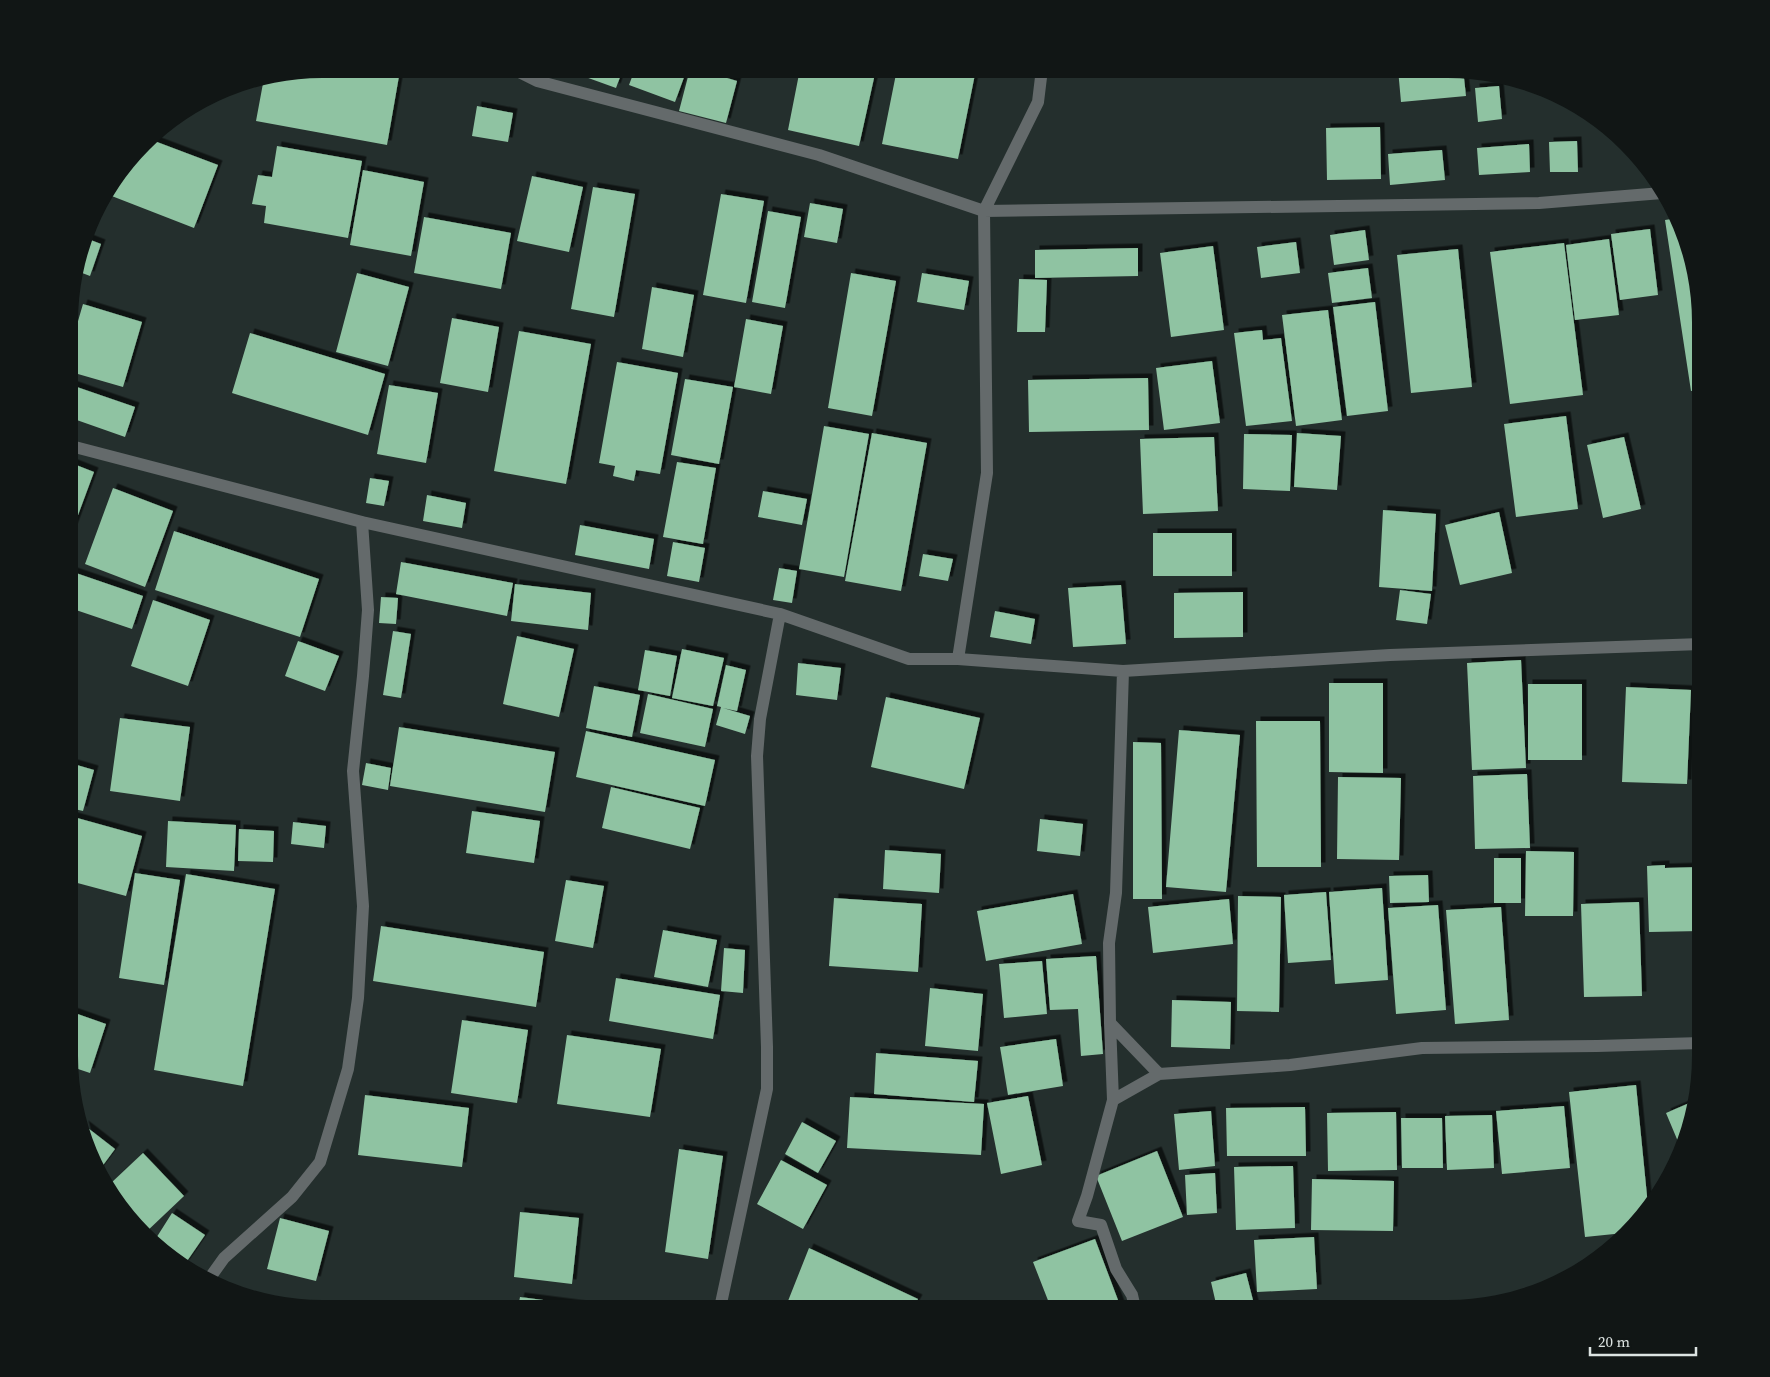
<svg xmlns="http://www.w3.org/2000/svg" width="1770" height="1377" font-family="'Source Serif 4',serif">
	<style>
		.building { fill: #8fc3a2; filter: url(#shadow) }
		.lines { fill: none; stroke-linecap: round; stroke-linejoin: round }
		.minor { stroke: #646a6b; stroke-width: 12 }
	</style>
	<defs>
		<filter id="shadow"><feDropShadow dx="4.5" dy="-4.5" stdDeviation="0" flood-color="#0009"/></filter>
	</defs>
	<rect width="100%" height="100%" fill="#242f2d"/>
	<path class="building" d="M 322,69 L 363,69 L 399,76 L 387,145 L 256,121 L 264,78 Z
		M 582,69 L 623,69 L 616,88 L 580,75 Z
		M 635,69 L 687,69 L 675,102 L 629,85 Z
		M 690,69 L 697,69 L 737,81 L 726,123 L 679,111 Z
		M 719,69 L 745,69 L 743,76 Z
		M 800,69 L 876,69 L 859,146 L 788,130 Z
		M 897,69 L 976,69 L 958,159 L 882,144 Z
		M 1398,69 L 1463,69 L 1466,96 L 1401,102 Z
		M 1499,86 L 1502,119 L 1478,122 L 1475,88 Z
		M 477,106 L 513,113 L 508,142 L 472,136 Z
		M 1380,127 L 1381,179 L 1327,180 L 1326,128 Z
		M 149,139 L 218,165 L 194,228 L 104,193 Z
		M 1577,141 L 1578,172 L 1550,172 L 1549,142 Z
		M 1529,144 L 1530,172 L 1479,175 L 1477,148 Z
		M 277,146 L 362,161 L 348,238 L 264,223 L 266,206 L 252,204 L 258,175 L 272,177 Z
		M 1442,150 L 1445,180 L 1390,185 L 1388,154 Z
		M 363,170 L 424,182 L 411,256 L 350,245 Z
		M 532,176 L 583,187 L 569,252 L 517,241 Z
		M 593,187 L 635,194 L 614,317 L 571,309 Z
		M 721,194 L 764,201 L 746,303 L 703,295 Z
		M 810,203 L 843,209 L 837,243 L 804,237 Z
		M 768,211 L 801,217 L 785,308 L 752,302 Z
		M 424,217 L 511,233 L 501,289 L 414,273 Z
		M 1678,218 L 1693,257 L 1701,322 L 1701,390 L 1691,391 L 1665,220 Z
		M 1650,229 L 1658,295 L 1620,300 L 1611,234 Z
		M 1365,230 L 1369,260 L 1334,265 L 1330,235 Z
		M 88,239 L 101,244 L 90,276 L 77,271 Z
		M 1609,239 L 1619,315 L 1575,320 L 1566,245 Z
		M 1296,242 L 1300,273 L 1261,278 L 1257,247 Z
		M 1564,243 L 1583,395 L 1510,404 L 1490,252 Z
		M 1213,246 L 1224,330 L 1171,337 L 1160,253 Z
		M 1138,248 L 1138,276 L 1035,278 L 1035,250 Z
		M 1458,249 L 1472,387 L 1411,393 L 1397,255 Z
		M 1368,268 L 1372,298 L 1332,303 L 1328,273 Z
		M 357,273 L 409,287 L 388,366 L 336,352 Z
		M 851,273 L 896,281 L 872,416 L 828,408 Z
		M 922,273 L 969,281 L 964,310 L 917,302 Z
		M 1019,279 L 1047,280 L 1045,332 L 1017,332 Z
		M 652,287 L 694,295 L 683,357 L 642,349 Z
		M 1375,302 L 1388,411 L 1347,416 L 1333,307 Z
		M 83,304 L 142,322 L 123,387 L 71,372 L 71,345 Z
		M 1328,310 L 1342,420 L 1296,426 L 1282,315 Z
		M 452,318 L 499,327 L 488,392 L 440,383 Z
		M 746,319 L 783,326 L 771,394 L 734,387 Z
		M 1262,330 L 1263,340 L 1281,338 L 1292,421 L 1246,426 L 1234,333 Z
		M 519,331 L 591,344 L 566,484 L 494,471 Z
		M 250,333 L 385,374 L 368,435 L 232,393 Z
		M 1212,361 L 1220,423 L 1164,430 L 1156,368 Z
		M 617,362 L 678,373 L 660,474 L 636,470 L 634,481 L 613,476 L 615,466 L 599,463 Z
		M 1148,378 L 1149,430 L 1029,432 L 1028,380 Z
		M 685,379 L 733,387 L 719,464 L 671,455 Z
		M 71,385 L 135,407 L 125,437 L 71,418 Z
		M 389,385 L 438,393 L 426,463 L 377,454 Z
		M 1566,416 L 1578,509 L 1516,517 L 1504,424 Z
		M 824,426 L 869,434 L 844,577 L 799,569 Z
		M 872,433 L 927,443 L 901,591 L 845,581 Z
		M 1297,433 L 1341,436 L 1337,490 L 1294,487 Z
		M 1244,434 L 1292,435 L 1290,491 L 1243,489 Z
		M 1214,437 L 1218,511 L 1143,514 L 1140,439 Z
		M 1624,437 L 1641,509 L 1603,518 L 1587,445 Z
		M 677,462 L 716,468 L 703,544 L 663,537 Z
		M 71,463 L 94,472 L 71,534 L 70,534 Z
		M 370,478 L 389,481 L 384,506 L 366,503 Z
		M 113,488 L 173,511 L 145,587 L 85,564 Z
		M 763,491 L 807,499 L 802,525 L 758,517 Z
		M 427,495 L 466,503 L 462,528 L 423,521 Z
		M 1383,510 L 1436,514 L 1432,591 L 1379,587 Z
		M 1499,512 L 1512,573 L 1460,585 L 1445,525 Z
		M 580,525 L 654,539 L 649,569 L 575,555 Z
		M 174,531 L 319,579 L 300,637 L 155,590 Z
		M 1153,533 L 1232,533 L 1232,576 L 1153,576 Z
		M 673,542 L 705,548 L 699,582 L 667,576 Z
		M 923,554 L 953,559 L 948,581 L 919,576 Z
		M 401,562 L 513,583 L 507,616 L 396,594 Z
		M 779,568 L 797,571 L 792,603 L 773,600 Z
		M 70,571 L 143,596 L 132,629 L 70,608 Z
		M 515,584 L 591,593 L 588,630 L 511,621 Z
		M 1121,585 L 1126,644 L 1073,647 L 1068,588 Z
		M 1400,590 L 1431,594 L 1427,624 L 1396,620 Z
		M 1243,592 L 1243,637 L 1174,638 L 1174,593 Z
		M 381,597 L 398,598 L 396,624 L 379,623 Z
		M 153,600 L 210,620 L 188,686 L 131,666 Z
		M 995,611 L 1035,619 L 1031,644 L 990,637 Z
		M 393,631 L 411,634 L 401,698 L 383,695 Z
		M 517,636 L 574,649 L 559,717 L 503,704 Z
		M 298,641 L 339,656 L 325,691 L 285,676 Z
		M 682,649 L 724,658 L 713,706 L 672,698 Z
		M 645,650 L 677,656 L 670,696 L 638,690 Z
		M 1521,660 L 1526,768 L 1472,770 L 1467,663 Z
		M 798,663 L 841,668 L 837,700 L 796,695 Z
		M 726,665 L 746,670 L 737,711 L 723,708 L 750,716 L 745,734 L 716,725 L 721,707 L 717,706 Z
		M 1329,683 L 1383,683 L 1383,773 L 1329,772 Z
		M 1528,684 L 1582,684 L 1582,760 L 1528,760 Z
		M 594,686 L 640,695 L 632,737 L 586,728 Z
		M 1626,687 L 1691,690 L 1687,784 L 1622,782 Z
		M 648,694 L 713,709 L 705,747 L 640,733 Z
		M 886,697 L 980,718 L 964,789 L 871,767 Z
		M 120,718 L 190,727 L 180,801 L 110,791 Z
		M 1256,721 L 1320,721 L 1321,867 L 1257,867 Z
		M 399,727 L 555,752 L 545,812 L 390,786 Z
		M 1179,730 L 1240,735 L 1226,892 L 1166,887 Z
		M 586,731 L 715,760 L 705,806 L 576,777 Z
		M 1133,742 L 1161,743 L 1162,899 L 1133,899 Z
		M 70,763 L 94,770 L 83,811 L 70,808 Z
		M 366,763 L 391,768 L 388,790 L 362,785 Z
		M 1527,774 L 1530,848 L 1475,849 L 1473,776 Z
		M 1338,777 L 1401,778 L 1399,860 L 1337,859 Z
		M 611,787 L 700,808 L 690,849 L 602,828 Z
		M 472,811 L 540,821 L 534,863 L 466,853 Z
		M 70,816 L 142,836 L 126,896 L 70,881 Z
		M 1040,819 L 1083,824 L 1080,856 L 1037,851 Z
		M 168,821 L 236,825 L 234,871 L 166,867 Z
		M 293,822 L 326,826 L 324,848 L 291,844 Z
		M 239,829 L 274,831 L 273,862 L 238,861 Z
		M 885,850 L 941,854 L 939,893 L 883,889 Z
		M 1526,851 L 1574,852 L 1573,916 L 1525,916 Z
		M 1494,858 L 1521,858 L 1521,903 L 1494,903 Z
		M 1665,865 L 1665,868 L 1701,867 L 1701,931 L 1649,932 L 1647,866 Z
		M 135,873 L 180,880 L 164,985 L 119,978 Z
		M 186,874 L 275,889 L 243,1086 L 154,1070 Z
		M 1428,875 L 1429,902 L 1390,903 L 1389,876 Z
		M 566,880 L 604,886 L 593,948 L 555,941 Z
		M 1382,888 L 1388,980 L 1335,984 L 1329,892 Z
		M 1326,892 L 1331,960 L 1288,963 L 1284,895 Z
		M 1073,894 L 1082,944 L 986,961 L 977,911 Z
		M 1238,896 L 1281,897 L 1279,1012 L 1237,1011 Z
		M 834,898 L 922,904 L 918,972 L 829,966 Z
		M 1229,899 L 1233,944 L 1153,953 L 1148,907 Z
		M 1639,902 L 1642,996 L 1584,997 L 1581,904 Z
		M 1438,905 L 1446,1010 L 1396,1014 L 1388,908 Z
		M 1501,907 L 1509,1020 L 1455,1024 L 1446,910 Z
		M 381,926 L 544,952 L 536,1007 L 373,981 Z
		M 663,930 L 717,940 L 708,987 L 654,977 Z
		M 724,948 L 745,950 L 743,993 L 721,991 Z
		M 1096,956 L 1103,1054 L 1081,1056 L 1078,1009 L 1050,1010 L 1046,959 Z
		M 1042,961 L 1047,1014 L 1004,1018 L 999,964 Z
		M 616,978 L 720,995 L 713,1039 L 609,1021 Z
		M 930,988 L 983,994 L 978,1051 L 925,1046 Z
		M 1172,1000 L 1231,1002 L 1230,1049 L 1171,1047 Z
		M 69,1011 L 106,1024 L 90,1073 L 69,1066 Z
		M 462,1020 L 528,1030 L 517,1103 L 451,1093 Z
		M 567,1035 L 661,1049 L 650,1117 L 557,1104 Z
		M 1056,1039 L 1063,1086 L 1008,1095 L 1000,1047 Z
		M 876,1053 L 978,1061 L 974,1102 L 874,1094 Z
		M 1636,1085 L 1648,1206 L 1639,1222 L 1624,1233 L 1585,1237 L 1569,1092 Z
		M 365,1095 L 469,1108 L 462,1167 L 358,1155 Z
		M 1028,1096 L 1042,1165 L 1001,1174 L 987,1103 Z
		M 850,1097 L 984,1104 L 981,1155 L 847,1148 Z
		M 1694,1101 L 1683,1147 L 1682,1151 L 1666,1113 Z
		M 1564,1106 L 1570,1168 L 1502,1174 L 1496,1111 Z
		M 1305,1107 L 1306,1156 L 1227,1156 L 1226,1108 Z
		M 1211,1111 L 1215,1166 L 1179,1170 L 1174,1114 Z
		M 1396,1112 L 1397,1170 L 1328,1171 L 1327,1113 Z
		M 1492,1115 L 1494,1168 L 1447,1170 L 1445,1116 Z
		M 1401,1118 L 1442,1118 L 1443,1168 L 1402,1168 Z
		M 802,1122 L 836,1141 L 818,1173 L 785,1154 Z
		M 84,1125 L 115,1149 L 98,1172 L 95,1167 Z
		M 679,1149 L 723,1156 L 708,1259 L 665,1252 Z
		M 1157,1151 L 1183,1217 L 1122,1241 L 1096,1176 Z
		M 143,1153 L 184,1196 L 145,1233 L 109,1185 Z
		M 781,1160 L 827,1185 L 803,1229 L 757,1204 Z
		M 1293,1166 L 1295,1228 L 1236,1230 L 1234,1167 Z
		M 1215,1173 L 1217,1213 L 1187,1215 L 1185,1175 Z
		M 1312,1179 L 1394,1181 L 1393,1231 L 1311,1230 Z
		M 520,1212 L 579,1218 L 572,1284 L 514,1277 Z
		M 172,1213 L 205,1235 L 185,1264 L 153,1243 Z
		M 280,1218 L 329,1231 L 316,1281 L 267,1269 Z
		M 1314,1237 L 1317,1289 L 1257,1292 L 1254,1240 Z
		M 1095,1239 L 1121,1308 L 1051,1308 L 1033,1262 Z
		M 809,1248 L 918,1299 L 913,1308 L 799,1308 L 788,1301 Z
		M 1246,1273 L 1255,1308 L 1217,1308 L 1211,1282 Z
		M 520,1297 L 597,1307 L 597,1308 L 518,1308 Z"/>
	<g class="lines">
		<path class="minor" d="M 513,69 L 537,81 L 819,155 L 984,211 L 1539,203 L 1662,193
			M 71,446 L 362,522 L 780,614 L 909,659 L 958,659 L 1123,671 L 1390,655 L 1701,644
			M 958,659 L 987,473 L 984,211 L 1038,102 L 1042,69
			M 1123,671 L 1116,893 L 1109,943 L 1110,1023 L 1159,1074
			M 1110,1023 L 1113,1100
			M 209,1279 L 224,1258 L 292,1197 L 320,1162 L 348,1069 L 358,998 L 363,906 L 353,771 L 363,676 L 368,610 L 362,522
			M 720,1308 L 767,1089 L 767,1047 L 757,756 L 760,719 L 780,614
			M 1135,1308 L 1132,1295 L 1116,1269 L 1101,1225 L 1078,1221 L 1087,1196 L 1113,1100 L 1159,1074 L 1290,1065 L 1422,1048 L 1597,1046 L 1701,1043"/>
	</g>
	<path d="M0 0H1770V1377H0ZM322 78H1448A244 244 0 0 1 1692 322V1056A244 244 0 0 1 1448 1300H322A244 244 0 0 1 78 1056V322A244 244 0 0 1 322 78Z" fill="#111615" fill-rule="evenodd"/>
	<path d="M1590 1347v8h106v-8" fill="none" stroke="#dce3e1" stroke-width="2.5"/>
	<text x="1598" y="1347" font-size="15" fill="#dce3e1" stroke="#111615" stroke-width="4" paint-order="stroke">20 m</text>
</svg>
